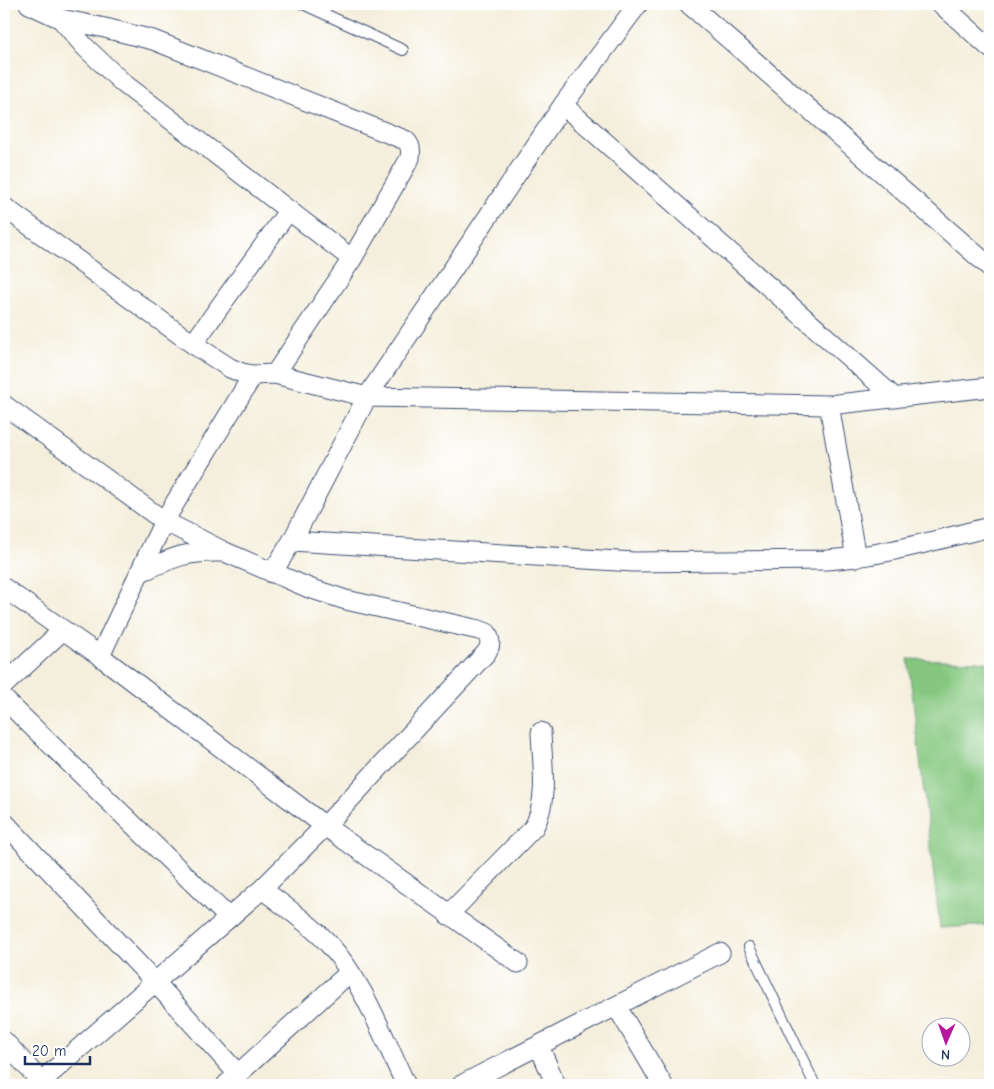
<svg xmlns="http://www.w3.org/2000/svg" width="994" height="1089" font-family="'Comic Neue',sans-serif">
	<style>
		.garden { fill: #85c77f; stroke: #507b6e }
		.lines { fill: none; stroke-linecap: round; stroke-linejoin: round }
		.lane-casing { stroke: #3c4c71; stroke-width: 12 }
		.street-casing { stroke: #3c4c71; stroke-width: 21 }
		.lane { stroke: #fff; stroke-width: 10 }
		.street { stroke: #fff; stroke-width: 19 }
	</style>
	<rect width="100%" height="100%" fill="#fff"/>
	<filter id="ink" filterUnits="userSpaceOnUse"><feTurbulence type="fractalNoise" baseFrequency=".02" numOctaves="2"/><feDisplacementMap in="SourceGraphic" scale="10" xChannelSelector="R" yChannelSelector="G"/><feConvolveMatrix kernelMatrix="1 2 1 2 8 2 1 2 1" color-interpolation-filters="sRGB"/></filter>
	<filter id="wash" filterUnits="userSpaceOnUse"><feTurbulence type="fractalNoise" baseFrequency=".0096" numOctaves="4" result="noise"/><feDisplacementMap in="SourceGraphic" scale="20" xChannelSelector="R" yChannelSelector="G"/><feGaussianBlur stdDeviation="1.12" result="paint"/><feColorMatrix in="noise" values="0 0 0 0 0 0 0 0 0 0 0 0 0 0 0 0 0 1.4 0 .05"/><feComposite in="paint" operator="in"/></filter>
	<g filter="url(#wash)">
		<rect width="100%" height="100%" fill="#f4efdc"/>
		<path class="garden" d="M 908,659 L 978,661 L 990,663 L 990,925 L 940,928 Z"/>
	</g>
	<g filter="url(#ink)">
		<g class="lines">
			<defs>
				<path id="lane" d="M 303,4 L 403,50
					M 749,947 L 815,1085"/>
				<path id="street" d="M 29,4 L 61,19 L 105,28 L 153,40 L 405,140 C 411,145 411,150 410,158 L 352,259 L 275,374
					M 689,4 L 990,267
					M 941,4 L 990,48
					M 61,19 L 85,47 L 123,83 L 352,259
					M 563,105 L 895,398
					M 4,207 L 193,344 L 230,368 L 242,373 L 253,375 L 275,374 L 367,397 L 829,405 L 990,387
					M 193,344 L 289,210
					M 4,405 L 164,521 L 225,552 L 309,588 L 346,600 L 479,630 L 487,633 C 491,641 491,646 486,653 L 325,826 L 262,889 L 37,1085
					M 829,405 L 856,558
					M 292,541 L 634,562 L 827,560 C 882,556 936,540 990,527
					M 141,572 C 172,558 186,551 221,552
					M 272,573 L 292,541 L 367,397 L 563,105 L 638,4
					M 4,588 L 100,656 L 325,826 L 518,963
					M 100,656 L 164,521 L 253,375
					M 4,685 L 63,630
					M 4,699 L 228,917
					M 4,822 L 155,982 L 238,1074
					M 262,889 C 284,906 308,922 327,942 C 364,982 383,1037 406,1085
					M 448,915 L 534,827 C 549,799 542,762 541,732
					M 617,1007 L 663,1085
					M 4,1041 L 44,1085
					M 539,1046 L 556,1085
					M 226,1085 L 350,972
					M 461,1085 L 720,953"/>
			</defs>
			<use href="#lane" class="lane-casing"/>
			<use href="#street" class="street-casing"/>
			<use href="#lane" class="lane"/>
			<use href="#street" class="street"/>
		</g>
	</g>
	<rect width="994" height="1089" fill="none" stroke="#fff" stroke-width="20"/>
	<g transform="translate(946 1042) rotate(182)"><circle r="24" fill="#ffffff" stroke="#a4acbf"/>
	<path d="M0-4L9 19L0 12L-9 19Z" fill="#b5179e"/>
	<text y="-8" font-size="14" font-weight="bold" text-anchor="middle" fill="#1b2f5e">N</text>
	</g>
	<path d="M25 1056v8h65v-8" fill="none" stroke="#1b2f5e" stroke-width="2.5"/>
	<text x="32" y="1056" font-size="15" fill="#1b2f5e" stroke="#ffffff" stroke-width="4" paint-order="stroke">20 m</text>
</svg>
